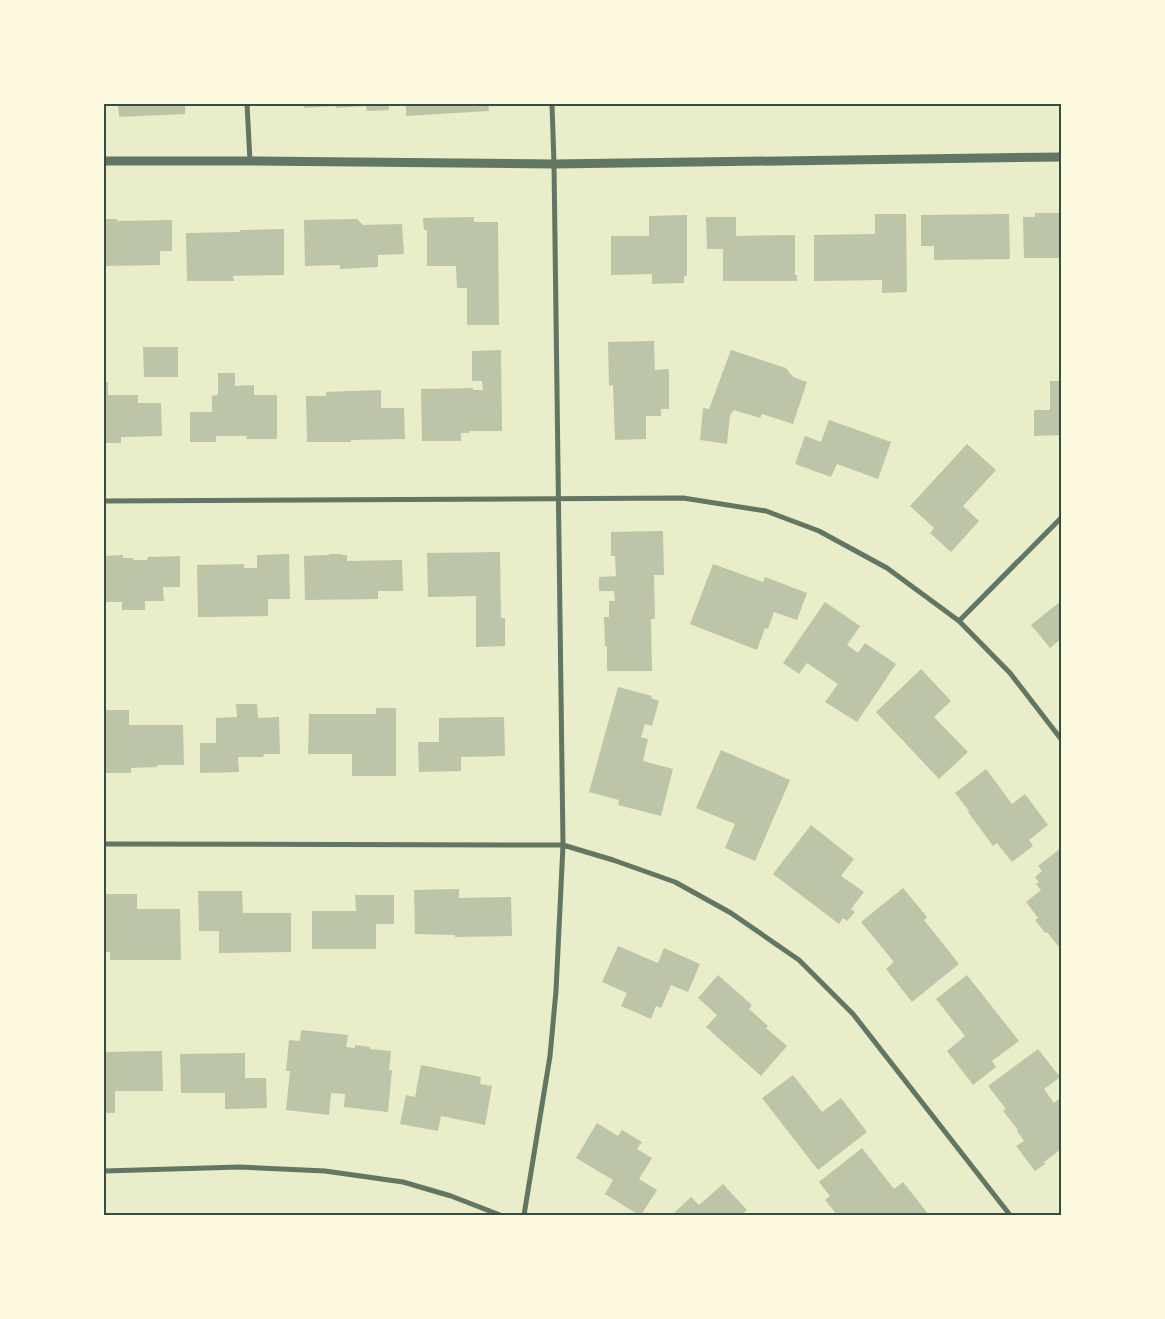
<svg xmlns="http://www.w3.org/2000/svg" width="1165" height="1319" font-family="Commissioner,sans-serif">
	<style>
		.building { fill: #bcc5a7 }
		.lines { fill: none; stroke-linecap: round; stroke-linejoin: round }
		.minor { stroke: #617663; stroke-width: 5 }
		.tertiary { stroke: #617663; stroke-width: 9 }
		.neatline { fill: none; stroke: #344e41; stroke-width: 2 }
	</style>
	<rect width="100%" height="100%" fill="#e9edc9"/>
	<path class="building" d="M 118,104 L 185,104 L 185,114 L 119,117 Z
		M 303,104 L 389,104 L 389,110 L 367,111 L 366,106 L 336,108 L 336,106 L 304,108 Z
		M 406,104 L 488,104 L 489,111 L 406,116 Z
		M 1035,213 L 1061,213 L 1061,258 L 1024,258 L 1023,217 L 1035,217 Z
		M 875,214 L 906,214 L 907,292 L 882,293 L 882,280 L 814,281 L 814,235 L 875,234 Z
		M 1009,214 L 1010,259 L 934,260 L 934,246 L 921,246 L 921,215 Z
		M 687,215 L 687,276 L 684,276 L 684,283 L 652,284 L 652,274 L 611,275 L 611,236 L 649,236 L 649,216 Z
		M 474,217 L 474,222 L 498,222 L 499,325 L 467,325 L 467,288 L 457,288 L 456,266 L 427,266 L 427,230 L 424,230 L 423,218 Z
		M 706,217 L 736,217 L 736,236 L 795,235 L 795,275 L 797,275 L 797,281 L 723,281 L 723,249 L 707,249 Z
		M 104,219 L 117,219 L 117,221 L 172,220 L 172,251 L 160,251 L 160,265 L 104,266 Z
		M 357,219 L 363,225 L 402,224 L 404,254 L 378,255 L 378,267 L 340,269 L 340,265 L 305,266 L 304,220 Z
		M 284,229 L 284,275 L 233,276 L 234,281 L 187,281 L 186,233 L 240,232 L 240,230 Z
		M 654,341 L 655,370 L 669,369 L 669,409 L 661,409 L 661,416 L 646,416 L 646,439 L 615,440 L 613,385 L 609,386 L 608,342 Z
		M 143,347 L 178,347 L 178,377 L 144,377 Z
		M 501,350 L 502,431 L 469,431 L 469,433 L 461,433 L 461,441 L 422,441 L 421,389 L 473,388 L 473,390 L 483,390 L 482,381 L 472,381 L 472,351 Z
		M 731,350 L 786,368 L 793,377 L 807,382 L 793,424 L 762,414 L 760,418 L 734,410 L 730,415 L 727,444 L 700,440 L 703,408 L 709,409 Z
		M 218,373 L 235,373 L 235,386 L 254,385 L 254,395 L 277,395 L 277,439 L 246,439 L 247,436 L 216,436 L 216,442 L 190,442 L 190,412 L 212,412 L 212,396 L 218,395 Z
		M 1050,381 L 1061,381 L 1061,435 L 1034,436 L 1034,410 L 1050,410 Z
		M 104,382 L 108,382 L 108,395 L 138,395 L 138,403 L 161,403 L 162,436 L 121,437 L 121,443 L 104,443 Z
		M 381,390 L 381,408 L 404,408 L 405,439 L 351,440 L 351,442 L 307,442 L 306,396 L 326,396 L 326,392 Z
		M 829,420 L 891,442 L 878,479 L 837,464 L 831,477 L 795,464 L 805,436 L 821,442 Z
		M 967,444 L 996,470 L 963,506 L 979,521 L 951,552 L 930,533 L 934,528 L 910,506 Z
		M 663,531 L 664,575 L 654,575 L 655,619 L 651,619 L 652,671 L 607,671 L 607,646 L 605,646 L 604,617 L 609,617 L 609,601 L 615,601 L 614,591 L 599,591 L 599,577 L 616,576 L 615,556 L 611,556 L 611,532 Z
		M 500,552 L 501,618 L 505,618 L 505,646 L 476,647 L 476,596 L 428,597 L 427,553 Z
		M 289,554 L 290,599 L 268,599 L 268,616 L 198,617 L 197,565 L 244,564 L 244,568 L 257,568 L 257,555 Z
		M 329,554 L 341,554 L 341,555 L 347,555 L 347,561 L 402,560 L 403,591 L 378,591 L 378,599 L 305,600 L 304,556 L 329,555 Z
		M 123,555 L 123,558 L 133,558 L 133,560 L 147,560 L 148,557 L 180,556 L 180,587 L 163,587 L 164,601 L 145,601 L 145,610 L 122,610 L 122,602 L 104,602 L 104,556 Z
		M 713,564 L 763,582 L 765,577 L 807,593 L 797,620 L 774,612 L 768,629 L 765,628 L 757,650 L 690,624 Z
		M 1061,601 L 1061,639 L 1050,648 L 1031,625 Z
		M 825,602 L 860,626 L 847,645 L 858,653 L 865,643 L 896,664 L 857,722 L 825,702 L 838,684 L 807,663 L 799,674 L 783,663 Z
		M 921,669 L 951,701 L 934,717 L 968,752 L 939,779 L 876,712 Z
		M 618,687 L 652,696 L 651,698 L 659,701 L 652,726 L 645,724 L 641,737 L 648,739 L 643,761 L 673,769 L 661,816 L 618,805 L 619,800 L 589,792 Z
		M 236,704 L 257,704 L 258,718 L 279,717 L 280,754 L 264,754 L 263,757 L 238,757 L 239,772 L 200,773 L 200,743 L 216,743 L 216,718 L 237,717 Z
		M 376,708 L 396,708 L 396,776 L 352,776 L 352,754 L 308,754 L 309,714 L 376,714 Z
		M 104,710 L 129,710 L 129,725 L 183,725 L 184,765 L 157,765 L 157,767 L 131,768 L 131,773 L 104,773 Z
		M 504,717 L 505,756 L 461,757 L 461,771 L 419,772 L 418,742 L 439,742 L 439,718 Z
		M 721,750 L 790,780 L 755,861 L 725,848 L 735,824 L 696,808 Z
		M 986,769 L 1012,804 L 1025,794 L 1048,825 L 1029,840 L 1033,846 L 1012,862 L 997,843 L 993,846 L 968,812 L 969,811 L 955,793 Z
		M 811,825 L 854,859 L 841,876 L 864,892 L 851,909 L 855,912 L 847,921 L 843,918 L 839,924 L 773,874 Z
		M 1061,848 L 1061,945 L 1059,947 L 1047,932 L 1045,933 L 1035,920 L 1038,918 L 1026,902 L 1041,890 L 1036,884 L 1039,882 L 1035,877 L 1042,871 L 1038,866 Z
		M 903,888 L 927,917 L 924,920 L 959,964 L 912,1002 L 886,969 L 894,962 L 861,922 Z
		M 459,889 L 459,898 L 511,897 L 512,936 L 455,937 L 455,935 L 415,934 L 414,890 Z
		M 198,891 L 242,891 L 243,913 L 291,913 L 291,952 L 219,953 L 219,931 L 199,931 Z
		M 104,894 L 137,894 L 137,909 L 180,909 L 181,960 L 110,960 L 110,952 L 104,952 Z
		M 355,895 L 394,895 L 394,924 L 376,924 L 376,949 L 312,949 L 312,911 L 356,911 Z
		M 618,946 L 658,963 L 664,948 L 700,964 L 688,992 L 671,985 L 661,1008 L 656,1006 L 651,1019 L 621,1006 L 627,993 L 602,982 Z
		M 718,975 L 752,1005 L 749,1009 L 768,1026 L 766,1028 L 787,1046 L 761,1076 L 706,1027 L 717,1015 L 698,998 Z
		M 967,975 L 1019,1041 L 992,1061 L 996,1067 L 973,1085 L 947,1051 L 965,1036 L 936,999 Z
		M 301,1030 L 348,1035 L 346,1047 L 355,1048 L 355,1045 L 370,1047 L 370,1049 L 391,1051 L 389,1070 L 392,1070 L 388,1112 L 344,1107 L 345,1094 L 331,1093 L 329,1115 L 286,1110 L 290,1071 L 286,1071 L 289,1040 L 300,1041 Z
		M 1038,1049 L 1060,1077 L 1044,1089 L 1054,1103 L 1059,1099 L 1061,1102 L 1061,1149 L 1044,1162 L 1045,1164 L 1035,1171 L 1016,1146 L 1024,1141 L 1017,1131 L 1018,1130 L 1003,1111 L 1006,1109 L 988,1086 Z
		M 162,1051 L 163,1091 L 115,1091 L 115,1113 L 104,1113 L 104,1052 Z
		M 245,1053 L 245,1078 L 266,1078 L 267,1108 L 225,1109 L 225,1093 L 181,1093 L 180,1054 Z
		M 421,1065 L 481,1077 L 480,1084 L 492,1086 L 485,1125 L 441,1116 L 438,1131 L 400,1124 L 406,1095 L 415,1097 Z
		M 793,1075 L 822,1112 L 841,1098 L 867,1132 L 818,1170 L 762,1098 Z
		M 597,1123 L 618,1136 L 622,1130 L 642,1142 L 637,1149 L 652,1158 L 639,1179 L 657,1190 L 641,1215 L 639,1215 L 605,1194 L 613,1180 L 576,1158 Z
		M 862,1148 L 894,1189 L 903,1182 L 929,1215 L 837,1215 L 825,1200 L 830,1196 L 819,1182 Z
		M 723,1184 L 747,1210 L 741,1215 L 672,1215 L 691,1197 L 699,1205 Z"/>
	<g class="lines">
		<path class="minor" d="M 247,104 L 250,161
			M 104,501 L 683,498 L 766,511 L 819,531 L 887,568 L 959,621 L 1010,673 L 1061,739
			M 959,621 L 1061,518
			M 104,844 L 563,845 L 613,860 L 675,882 L 731,913 L 799,960 L 853,1014 L 1010,1215
			M 104,1171 L 240,1167 L 325,1171 L 403,1182 L 451,1196 L 500,1215
			M 524,1215 L 550,1056 L 556,991 L 563,845 L 554,164 L 552,104"/>
		<path class="tertiary" d="M 104,161 L 250,161 L 554,164 L 1061,157"/>
	</g>
	<rect width="1165" height="1319" fill="none" stroke="#fefae0" stroke-width="210"/>
	<rect x="105" y="105" width="955" height="1109" class="neatline"/>
</svg>
